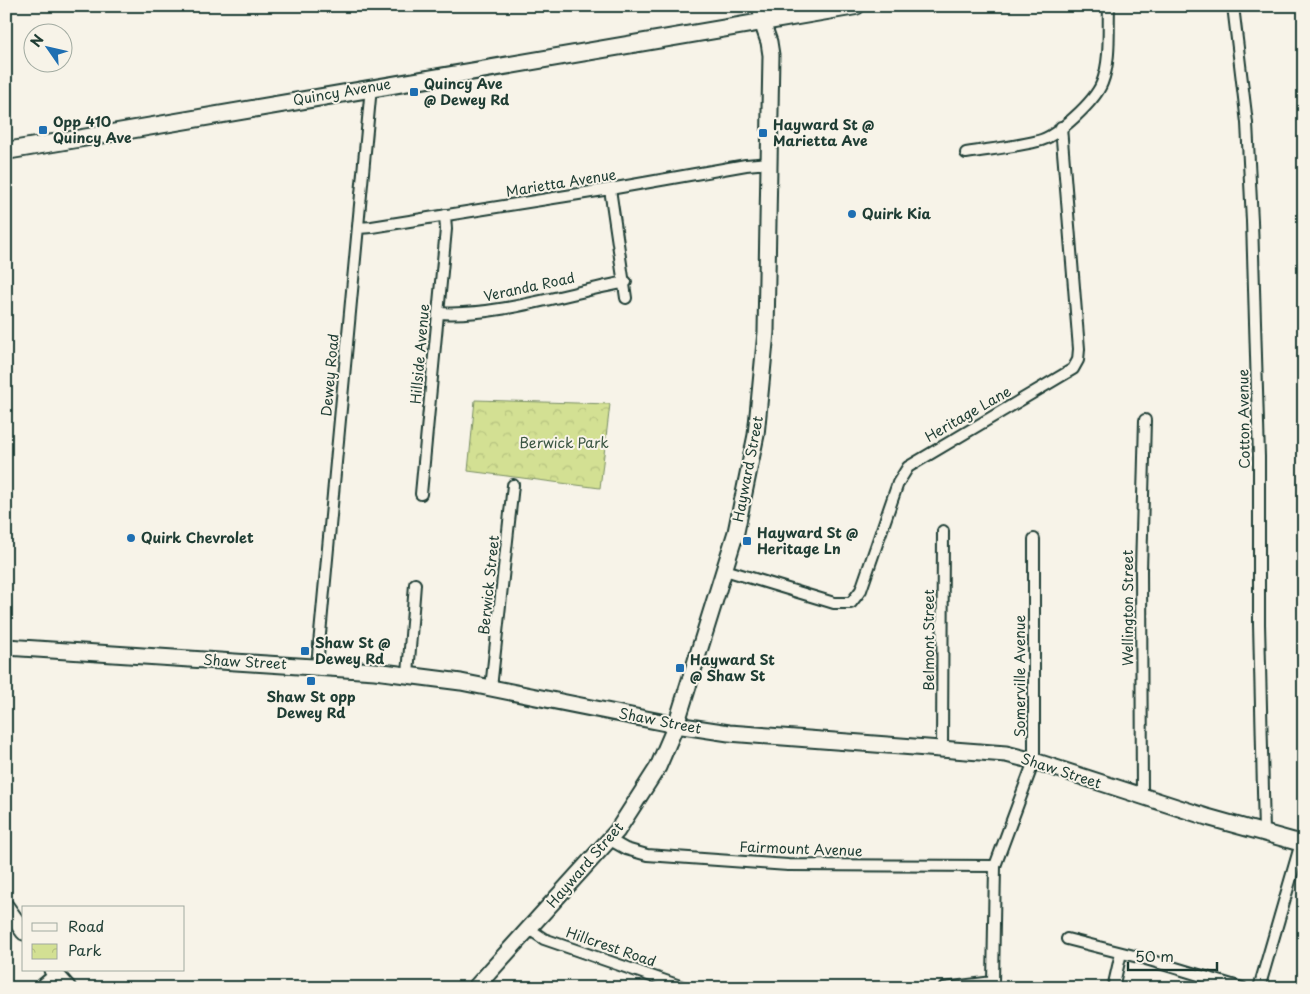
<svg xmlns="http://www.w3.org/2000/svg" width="1310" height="994" font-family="'Playpen Sans',sans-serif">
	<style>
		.park { fill: url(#park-crowns); stroke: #798e64 }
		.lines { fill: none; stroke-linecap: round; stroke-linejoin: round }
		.street-casing { stroke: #1f3d34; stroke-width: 14 }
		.secondary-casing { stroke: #1f3d34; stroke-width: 19 }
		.primary-casing { stroke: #1f3d34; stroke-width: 20 }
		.street { stroke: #f7f3e8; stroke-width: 10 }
		.secondary { stroke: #f7f3e8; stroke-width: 15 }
		.primary { stroke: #f7f3e8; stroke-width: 16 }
		.poi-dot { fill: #1f6fb2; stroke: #f7f3e8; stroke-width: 2 }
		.labels { text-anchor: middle; stroke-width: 4; stroke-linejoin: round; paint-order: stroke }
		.poi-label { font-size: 14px; font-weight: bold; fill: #1f3d34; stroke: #f7f3e8; text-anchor: start }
		.street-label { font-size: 14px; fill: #1f3d34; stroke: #f7f3e8 }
		.park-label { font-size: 14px; fill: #3a5542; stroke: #f7f3e8 }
	</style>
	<defs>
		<pattern id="park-crowns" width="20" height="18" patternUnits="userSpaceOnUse" patternTransform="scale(1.25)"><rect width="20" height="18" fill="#d3e093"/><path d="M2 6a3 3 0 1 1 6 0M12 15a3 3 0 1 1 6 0" fill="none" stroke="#b5c17f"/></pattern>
	</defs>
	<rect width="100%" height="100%" fill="#f7f3e8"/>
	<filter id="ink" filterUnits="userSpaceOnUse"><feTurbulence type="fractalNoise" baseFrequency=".02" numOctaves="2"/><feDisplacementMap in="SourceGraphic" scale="10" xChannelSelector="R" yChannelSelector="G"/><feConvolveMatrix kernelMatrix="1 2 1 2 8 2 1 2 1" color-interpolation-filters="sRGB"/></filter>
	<g filter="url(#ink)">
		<path class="park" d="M 475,400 L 610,404 L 600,488 L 468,471 Z"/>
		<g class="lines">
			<defs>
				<path id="street" d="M 757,6 L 762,22
					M 1233,6 L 1247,123 L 1252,221 L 1259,457 L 1259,624 L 1264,832
					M 966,153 C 990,149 1015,147 1038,141 C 1057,137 1095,101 1102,83 C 1111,60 1108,30 1109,6
					M 610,189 L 626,298
					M 358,228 L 372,227 L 610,189 L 746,165 L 769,163
					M 438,313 C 496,317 567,293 626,282
					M 421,494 L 446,229 L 445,215
					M 725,570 L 834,603 L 851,603 L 861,590 L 898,483 L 908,467 L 1073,369 L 1078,360 L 1079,349 L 1061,127
					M 317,666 L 371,87
					M 408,674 L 415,584
					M 491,688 L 513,485
					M 942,749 L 943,531
					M 1142,796 L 1141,571 L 1145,420
					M 610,840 L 626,849 L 647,855 L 788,865 L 995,866
					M 529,929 L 544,939 L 686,988
					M 1067,939 L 1146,959 L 1242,988
					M 38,988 L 55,974
					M 944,988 L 993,982 L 995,866 L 1034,761 L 1034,539
					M 1113,988 L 1121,953
					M 1259,988 L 1301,843"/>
				<path id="secondary" d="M 6,647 L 375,671 L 461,682 L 676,725 L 729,733 L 1006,754 L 1034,761 L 1207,817 L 1304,844
					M 6,907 L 24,932
					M 52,970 L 68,988
					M 475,988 L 617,831 L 658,767 L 676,725 L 736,532 L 756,435 L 766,332 L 771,55 L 769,42 L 762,22"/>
				<path id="primary" d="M 6,151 L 856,6"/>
			</defs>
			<use href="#street" class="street-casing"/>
			<use href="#secondary" class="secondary-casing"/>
			<use href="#primary" class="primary-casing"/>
			<use href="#street" class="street"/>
			<use href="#secondary" class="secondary"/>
			<use href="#primary" class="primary"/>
		</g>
	</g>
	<g class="poi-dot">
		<rect x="409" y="87" width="10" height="10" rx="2.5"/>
		<rect x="38" y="125" width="10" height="10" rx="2.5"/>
		<rect x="758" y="128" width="10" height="10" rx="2.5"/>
		<circle cx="852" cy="214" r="5"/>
		<circle cx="131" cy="538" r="5"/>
		<rect x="742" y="536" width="10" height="10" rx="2.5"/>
		<rect x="300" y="646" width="10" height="10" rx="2.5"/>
		<rect x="675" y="663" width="10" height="10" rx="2.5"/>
		<rect x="306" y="676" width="10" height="10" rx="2.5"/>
	</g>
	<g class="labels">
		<g class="poi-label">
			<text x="424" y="89">Quincy Ave<tspan x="424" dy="16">@ Dewey Rd</tspan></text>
			<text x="53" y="127">Opp 410<tspan x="53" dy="16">Quincy Ave</tspan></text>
			<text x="773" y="130">Hayward St @<tspan x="773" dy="16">Marietta Ave</tspan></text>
			<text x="862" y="219">Quirk Kia</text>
			<text x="757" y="538">Hayward St @<tspan x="757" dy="16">Heritage Ln</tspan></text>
			<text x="141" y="543">Quirk Chevrolet</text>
			<text x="315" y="648">Shaw St @<tspan x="315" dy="16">Dewey Rd</tspan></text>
			<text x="690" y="665">Hayward St<tspan x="690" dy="16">@ Shaw St</tspan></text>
			<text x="311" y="702" text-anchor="middle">Shaw St opp<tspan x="311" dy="16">Dewey Rd</tspan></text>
		</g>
		<g class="street-label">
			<text transform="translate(342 92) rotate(-10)" y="5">Quincy Avenue</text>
			<text transform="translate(561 183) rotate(-9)" y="5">Marietta Avenue</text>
			<text transform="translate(529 287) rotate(-12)" y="5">Veranda Road</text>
			<text transform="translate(420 354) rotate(-85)" y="5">Hillside Avenue</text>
			<text transform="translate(330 375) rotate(-85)" y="5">Dewey Road</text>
			<text transform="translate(968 414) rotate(-30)" y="5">Heritage Lane</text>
			<text transform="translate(1244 419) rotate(-91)" y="5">Cotton Avenue</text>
			<text transform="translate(748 469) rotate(-79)" y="5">Hayward Street</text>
			<text transform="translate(489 585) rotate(-84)" y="5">Berwick Street</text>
			<text transform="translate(1128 608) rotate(-90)" y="5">Wellington Street</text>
			<text transform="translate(929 640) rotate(-90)" y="5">Belmont Street</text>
			<text transform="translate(245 662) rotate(3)" y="5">Shaw Street</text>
			<text transform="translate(1020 676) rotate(-90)" y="5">Somerville Avenue</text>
			<text transform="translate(660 721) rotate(11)" y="5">Shaw Street</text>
			<text transform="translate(1061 771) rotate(18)" y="5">Shaw Street</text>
			<text transform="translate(801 849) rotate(2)" y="5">Fairmount Avenue</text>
			<text transform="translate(585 865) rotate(-49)" y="5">Hayward Street</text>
			<text transform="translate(611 947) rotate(19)" y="5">Hillcrest Road</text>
		</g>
		<g class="park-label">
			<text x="564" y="448">Berwick Park</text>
		</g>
	</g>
	<rect width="1310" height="994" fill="none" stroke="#f7f3e8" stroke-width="25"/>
	<rect x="12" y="12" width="1285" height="969" fill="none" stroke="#1f3d34" stroke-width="2" filter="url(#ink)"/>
	<rect x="22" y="906" width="162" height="65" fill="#f7f3e8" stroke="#a1aaa0"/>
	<rect x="32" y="923" width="25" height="8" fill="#f7f3e8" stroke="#a1aaa0"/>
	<text x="68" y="932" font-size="15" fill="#1f3d34">Road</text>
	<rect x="32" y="944" width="25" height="15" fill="url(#park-crowns)" stroke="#a1aaa0"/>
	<text x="68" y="956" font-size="15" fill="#1f3d34">Park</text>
	<g transform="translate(48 48) rotate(304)"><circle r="24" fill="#f7f3e8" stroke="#a1aaa0"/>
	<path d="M0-4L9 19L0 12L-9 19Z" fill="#1f6fb2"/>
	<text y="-8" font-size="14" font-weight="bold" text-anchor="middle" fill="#1f3d34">N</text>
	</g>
	<path d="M1128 962v8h89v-8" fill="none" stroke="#1f3d34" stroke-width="2.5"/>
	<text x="1135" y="962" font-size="15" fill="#1f3d34" stroke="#f7f3e8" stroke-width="4" paint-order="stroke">50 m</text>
</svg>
